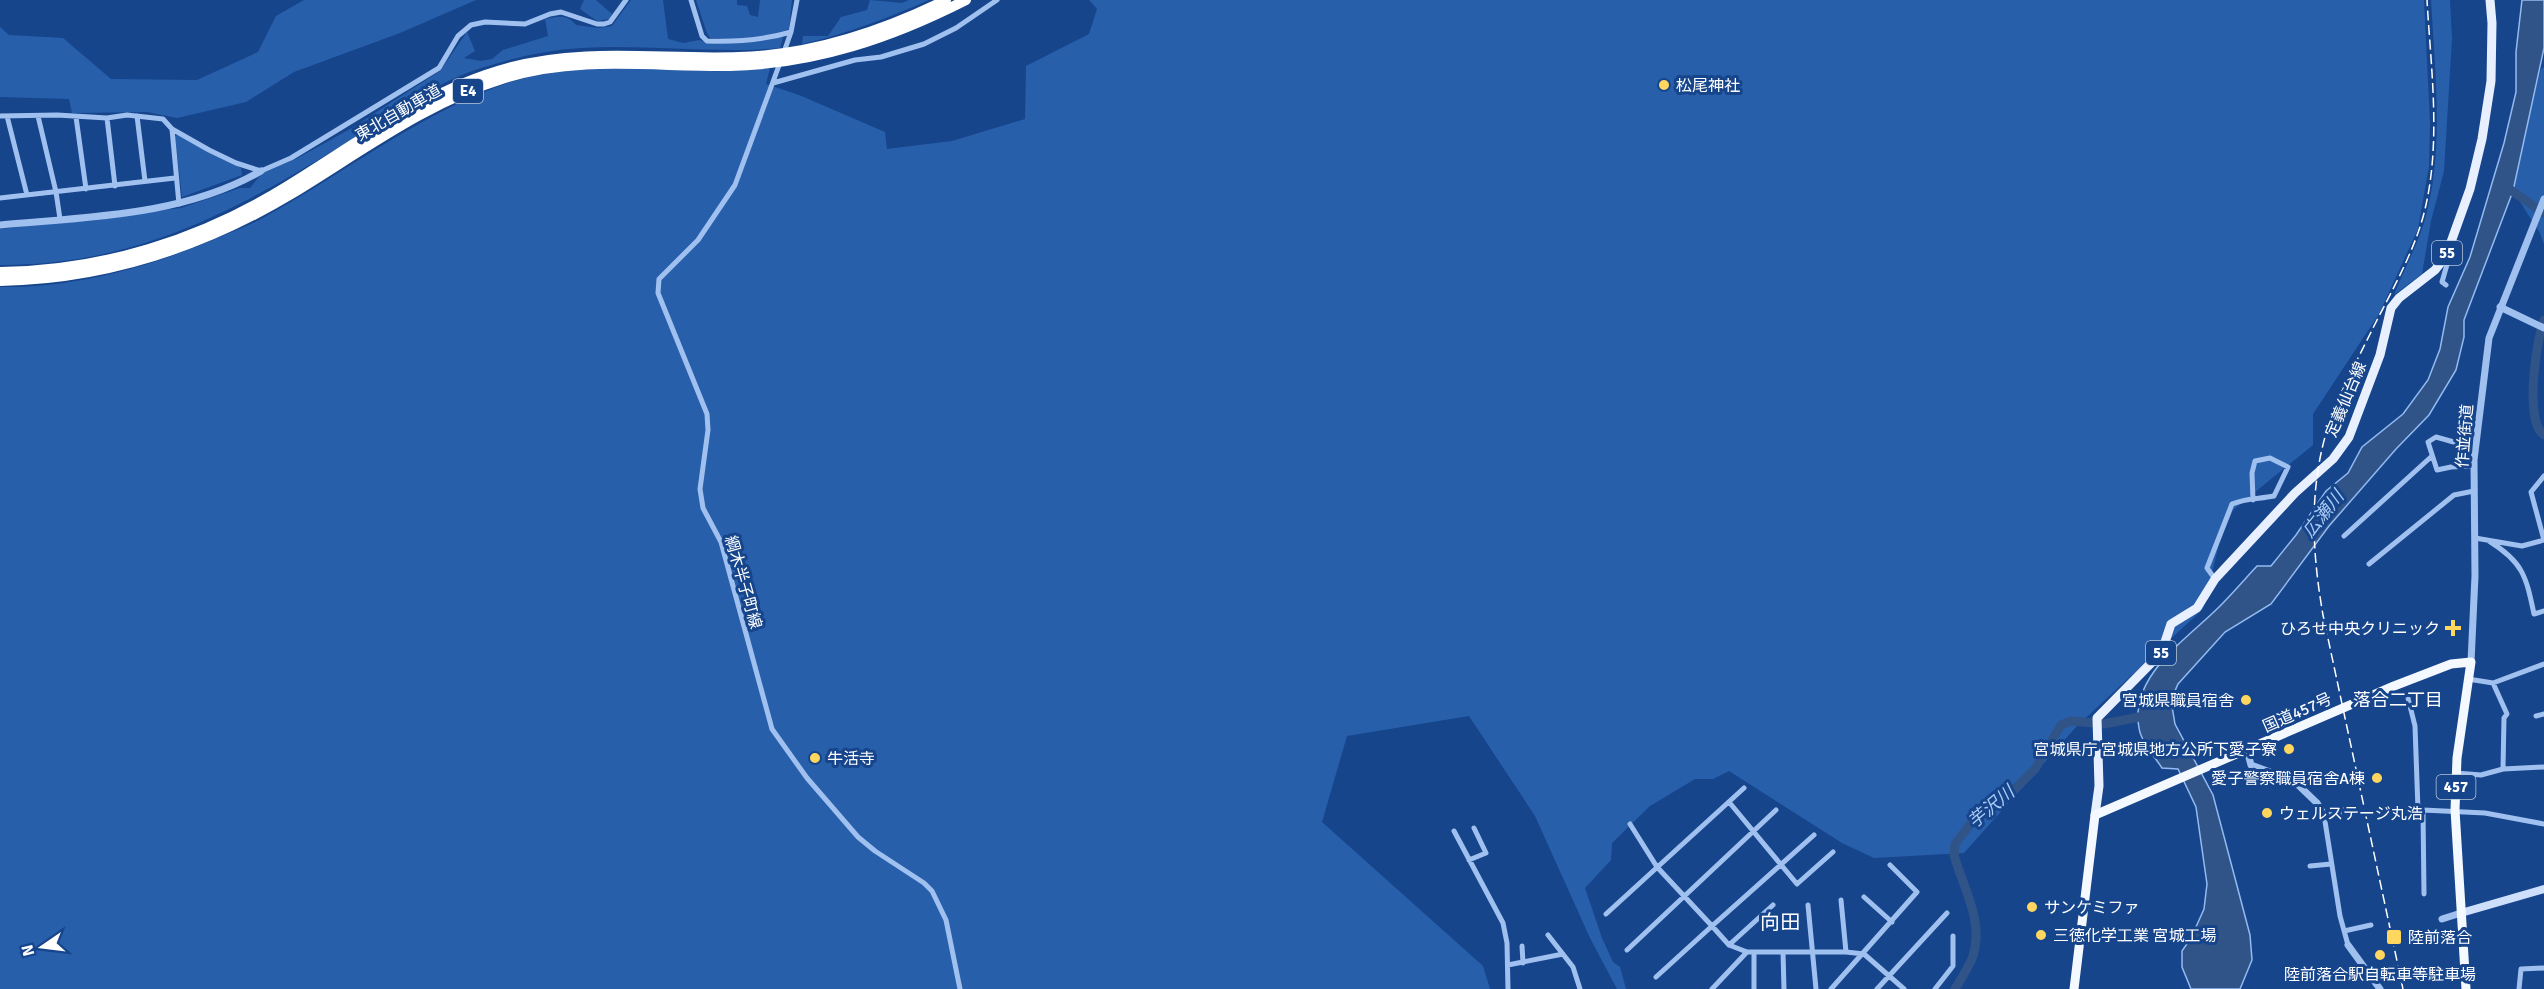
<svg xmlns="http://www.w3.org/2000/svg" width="2544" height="989" font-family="Signika,'Noto Sans JP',sans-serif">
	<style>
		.green { fill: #285fab }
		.water { fill: #315488; stroke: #92bbf2; stroke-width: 1.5 }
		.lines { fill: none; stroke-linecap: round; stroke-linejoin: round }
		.river { stroke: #315488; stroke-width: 9 }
		.minor { stroke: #a0c1ef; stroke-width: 5 }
		.tertiary { stroke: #a0c1ef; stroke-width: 7 }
		.secondary { stroke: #cddffb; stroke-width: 8 }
		.primary { stroke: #e8f0ff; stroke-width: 9 }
		.trunk { stroke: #f4f8ff; stroke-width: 9 }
		.motorway { stroke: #fff; stroke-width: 10 }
		.rail { stroke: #fff; stroke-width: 1.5; stroke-dasharray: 10 4.5; stroke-linecap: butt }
		.poi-dot { fill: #ffd65e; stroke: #16458c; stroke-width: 2 }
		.labels { text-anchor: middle; stroke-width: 6; stroke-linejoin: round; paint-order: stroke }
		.shield { fill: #16458c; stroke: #b9c7dc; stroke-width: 1.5 }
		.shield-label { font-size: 15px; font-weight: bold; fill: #fff }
		.poi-label { font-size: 16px; fill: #fff; stroke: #16458c; text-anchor: start }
		.street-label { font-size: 16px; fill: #fff; stroke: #16458c }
		.water-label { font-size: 18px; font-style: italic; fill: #abcbf7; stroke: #16458c }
		.neighbourhood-label { font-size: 18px; fill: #fff; stroke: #16458c }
		.quarter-label { font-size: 20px; fill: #fff; stroke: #16458c }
	</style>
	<rect width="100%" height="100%" fill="#16458c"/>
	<path class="green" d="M 304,0 L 476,0 L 400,33 L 294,72 L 246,102 L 177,118 L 147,112 L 72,113 L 69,99 L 0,97 L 0,27 L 9,35 L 63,38 L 111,79 L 197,80 L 258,52 L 276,16 Z
		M 584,0 L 596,0 L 612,14 L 609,19 L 597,21 L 580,9 Z
		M 631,0 L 663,0 L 668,39 L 683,43 L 699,40 L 714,44 L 783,37 L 780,48 C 713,54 647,44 581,48 C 546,50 508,59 475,70 C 427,87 384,119 341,146 C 230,214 134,265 0,265 L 0,229 L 181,208 L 240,188 L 250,188 L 263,172 L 296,159 L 350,129 L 440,71 L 467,32 L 475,51 L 464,58 L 481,61 L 492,59 L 503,50 L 548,36 L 545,19 C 558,16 568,14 576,25 L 598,28 L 612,26 Z
		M 696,0 L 737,0 L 737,5 L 747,6 L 750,15 L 758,17 L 760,0 L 792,0 L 789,29 C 765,38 736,40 710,38 L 707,33 Z
		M 870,0 L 902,3 L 909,0 L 929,0 C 888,18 846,34 802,44 L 803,36 L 828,36 L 841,17 L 867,10 Z
		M 1089,0 L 2424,0 L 2430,123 L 2429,166 L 2418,229 L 2379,314 L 2313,414 L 2313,445 L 2233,510 L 2219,544 L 2203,609 L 2076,727 L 1964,853 L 1874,858 L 1842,843 L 1729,771 L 1713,779 L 1695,779 L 1650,806 L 1612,843 L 1611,860 L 1585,888 L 1602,938 L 1613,962 L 1620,967 L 1626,989 L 1617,989 L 1590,938 L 1535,816 L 1469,716 L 1347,736 L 1322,822 L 1483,966 L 1490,989 L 0,989 L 0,287 C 76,288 150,267 220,237 C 234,231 248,226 261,219 C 340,176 410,120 494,88 C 562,61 640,70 711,71 C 730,72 750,69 770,68 L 766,84 L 799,95 L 885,132 L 887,149 L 952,141 L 1025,119 L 1026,66 L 1089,34 L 1097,9 Z
		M 2431,0 L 2450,0 L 2452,39 L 2444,171 L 2431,221 L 2422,274 L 2394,295 C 2403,272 2416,248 2424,223 C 2445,152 2435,73 2431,0 Z
		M 2544,67 L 2544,244 L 2540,233 L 2513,191 L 2525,128 L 2541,69 Z
		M 178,135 L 241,168 L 242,175 L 182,197 L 175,136 Z"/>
	<path class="water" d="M 2522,0 L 2544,0 L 2544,48 L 2513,191 L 2464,320 L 2464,337 L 2456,370 L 2429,415 L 2396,449 L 2329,526 L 2271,604 L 2225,632 L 2178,684 L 2171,700 L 2175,724 L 2213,795 L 2250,935 L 2252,960 L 2240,989 L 2191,989 L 2182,967 L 2182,951 L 2191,938 L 2204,909 L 2207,884 L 2196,807 L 2178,769 L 2162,768 C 2155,757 2141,742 2139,728 C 2129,676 2187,639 2219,607 C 2232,594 2244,580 2257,566 L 2271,566 L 2296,535 L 2326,491 L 2348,473 L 2362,447 L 2403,414 L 2428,380 L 2440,349 L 2448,307 L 2470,257 L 2504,143 L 2516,92 L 2516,52 Z"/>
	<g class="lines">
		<path class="river" d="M 2505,186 L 2544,213
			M 2544,320 C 2536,341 2524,422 2544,435
			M 1955,989 C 1961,979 1969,967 1973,956 C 1984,920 1963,888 1954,855 L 1955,844 L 1972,822 L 2018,786 L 2035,769 L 2061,725 L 2071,721 L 2104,724 L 2149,715"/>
		<path class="minor" d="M 691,0 L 702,36 L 707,41 C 735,42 764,40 791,32
			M 784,52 L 791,32 L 797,0
			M 781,60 L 735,185 L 698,240 L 659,279 L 658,293 L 707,414 L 708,430 L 700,489 L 703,508 L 721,542 L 772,729 L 807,778 L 858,837 L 875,851 L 924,883 L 932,891 L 946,920 L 960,989
			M 773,83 L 855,60 L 881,57 L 924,44 L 956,28 L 997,0
			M 0,116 L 57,115 L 107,118 L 127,115 L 163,119 L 172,129 L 209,150 L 236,163 L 261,171 L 291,158 L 439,68 L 458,36 L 471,25 L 485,22 L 525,24 L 550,14 L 561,12 L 597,24 L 604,24 L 610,22 L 626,0
			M 7,116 L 27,195
			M 38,116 L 56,192 L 60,219
			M 137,116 L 145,181
			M 76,117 L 86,189
			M 107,118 L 115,186
			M 172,129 L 179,204
			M 0,198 L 175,178
			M 2446,285 L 2442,282 L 2450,254
			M 2474,466 L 2451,467 L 2437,470 L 2428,442 L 2436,437 L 2475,448
			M 2544,476 L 2531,492 L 2544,540
			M 2344,536 L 2432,456
			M 2475,538 L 2522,546 L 2544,540
			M 2489,541 C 2523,562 2526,576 2534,614 L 2544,611
			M 2369,564 L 2454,495 L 2474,491
			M 2215,579 L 2207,568 L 2232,504 C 2246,498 2259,499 2274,496 L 2288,467 L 2270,458 L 2255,461 L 2252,473 L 2253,500
			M 2468,679 L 2493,683 L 2544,664
			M 2493,683 L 2507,714 L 2504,718 L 2503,769
			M 2408,698 L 2415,726 L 2418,810
			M 2536,716 L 2544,714
			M 2456,773 L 2481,775 L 2503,769 L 2544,767
			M 1729,802 L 1797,884 L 1833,852
			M 2400,810 L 2420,810
			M 1630,824 L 1657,867 L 1712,926 L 1814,835
			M 1454,831 L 1503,923 L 1507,943 L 1508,989
			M 1469,860 L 1486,853 L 1474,828
			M 2310,866 L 2331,864
			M 2424,894 L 2423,810 L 2485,813 L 2544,824
			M 1864,897 L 1892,922
			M 1841,900 L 1846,952
			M 1808,905 L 1816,989
			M 1606,914 L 1744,788
			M 2344,931 L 2371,925
			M 1548,935 L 1573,967 L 1580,989
			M 1729,945 L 1773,905
			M 2348,945 L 2340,916 L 2324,815 L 2346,812 L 2345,809 L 2353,807
			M 1522,946 L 1523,963
			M 1627,950 L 1776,810
			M 1783,952 L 1784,989
			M 1754,953 L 1754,989
			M 1508,965 L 1563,954
			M 1656,977 L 1712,926 L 1729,945 L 1747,952 L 1846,952 L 1864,954 L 1904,989
			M 1712,989 L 1747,952
			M 1831,989 L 1917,892 L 1890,865
			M 1877,989 L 1947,913
			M 1935,989 L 1953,966 L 1953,936
			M 2519,989 L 2521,969 L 2544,968"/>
		<path class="tertiary" d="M 0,225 C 87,217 184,216 261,171
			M 2500,307 L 2544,328
			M 2471,662 L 2475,576 L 2474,460 L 2489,338 L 2544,199
			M 2247,750 L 2251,765 L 2294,781 L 2317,803 L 2324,815
			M 2442,919 L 2461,913
			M 2348,945 L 2380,989"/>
		<path class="secondary" d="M 2461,913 L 2544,889"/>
		<path class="primary" d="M 2095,815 L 2099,786 L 2097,718 L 2157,657 L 2162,651 L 2171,624 L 2197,608 L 2215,579 L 2295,493 L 2333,459 L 2349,437 L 2380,355 L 2391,308 L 2399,298 L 2435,270 L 2446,256 L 2470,189 L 2482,139 L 2491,81 L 2492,23 L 2490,0"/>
		<path class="trunk" d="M 2074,989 L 2095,815 L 2394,686 L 2451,664 L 2471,662 L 2457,758 L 2455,810 L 2466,989"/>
		<path class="motorway" d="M 0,272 C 102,271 200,240 286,187 C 358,143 426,90 508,68 C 585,47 661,60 739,57 C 812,55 881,32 946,0
			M 0,281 C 105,279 203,247 293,193 C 362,151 427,102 505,78 C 579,55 654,67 730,66 C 815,64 891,38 966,0"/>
		<path class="rail" d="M 2403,989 L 2323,615 C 2311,547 2308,476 2334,410 C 2345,382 2360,355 2373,328 C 2391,292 2412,256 2423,217 C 2442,147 2431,71 2427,0"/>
	</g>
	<g class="poi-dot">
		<circle cx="1664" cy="85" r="6"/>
		<path d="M2450 619h6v6h6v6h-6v6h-6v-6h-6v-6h6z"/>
		<circle cx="2246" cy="700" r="6"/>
		<circle cx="2289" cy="749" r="6"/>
		<circle cx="815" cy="758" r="6"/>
		<circle cx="2377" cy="778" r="6"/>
		<circle cx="2267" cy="813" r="6"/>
		<circle cx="2032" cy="907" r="6"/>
		<circle cx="2041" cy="935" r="6"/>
		<rect x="2386" y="929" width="16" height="16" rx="3"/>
		<circle cx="2380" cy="955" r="6"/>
	</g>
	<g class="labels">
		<g class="shield">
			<rect x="453" y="79" width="30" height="24" rx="4.5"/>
			<rect x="2432" y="241" width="30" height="24" rx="4.5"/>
			<rect x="2146" y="641" width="30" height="24" rx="4.5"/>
			<rect x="2436.5" y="775" width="39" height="24" rx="4.5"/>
		</g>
		<g class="shield-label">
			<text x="468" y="96">E4</text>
			<text x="2447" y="258">55</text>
			<text x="2161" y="658">55</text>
			<text x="2456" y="792">457</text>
		</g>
		<g class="poi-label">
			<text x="1676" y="91">松尾神社</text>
			<text x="2440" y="634" text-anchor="end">ひろせ中央クリニック</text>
			<text x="2234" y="706" text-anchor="end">宮城県職員宿舎</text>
			<text x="2277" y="755" text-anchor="end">宮城県庁 宮城県地方公所下愛子寮</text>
			<text x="827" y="764">牛活寺</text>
			<text x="2365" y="784" text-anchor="end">愛子警察職員宿舎A棟</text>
			<text x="2279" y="819">ウェルステージ丸浩</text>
			<text x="2044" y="913">サンケミファ</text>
			<text x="2053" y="941">三徳化学工業 宮城工場</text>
			<text x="2408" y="943">陸前落合</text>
			<text x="2380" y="980" text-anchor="middle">陸前落合駅自転車等駐車場</text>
		</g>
		<g class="street-label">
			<text transform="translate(398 112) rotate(-30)" y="6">東北自動車道</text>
			<text transform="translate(2345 399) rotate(-67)" y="6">定義仙台線</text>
			<text transform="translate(2464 436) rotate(-85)" y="6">作並街道</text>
			<text transform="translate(744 582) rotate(74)" y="6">綱木半子町線</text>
			<text transform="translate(2297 712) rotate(-24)" y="6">国道457号</text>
		</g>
		<g class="water-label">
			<text transform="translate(2323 514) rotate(-51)" y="6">広瀬川</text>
			<text transform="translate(1991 807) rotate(-40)" y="6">芋沢川</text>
		</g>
		<g class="neighbourhood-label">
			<text x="2398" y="706">落合二丁目</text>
		</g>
		<g class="quarter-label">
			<text x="1780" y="929">向田</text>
		</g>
	</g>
	<g transform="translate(42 947) rotate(256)" stroke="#16458c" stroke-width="4.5" paint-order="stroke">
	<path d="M0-4.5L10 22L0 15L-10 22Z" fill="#ffffff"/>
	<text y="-9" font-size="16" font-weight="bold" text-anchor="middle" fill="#ffffff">N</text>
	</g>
</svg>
